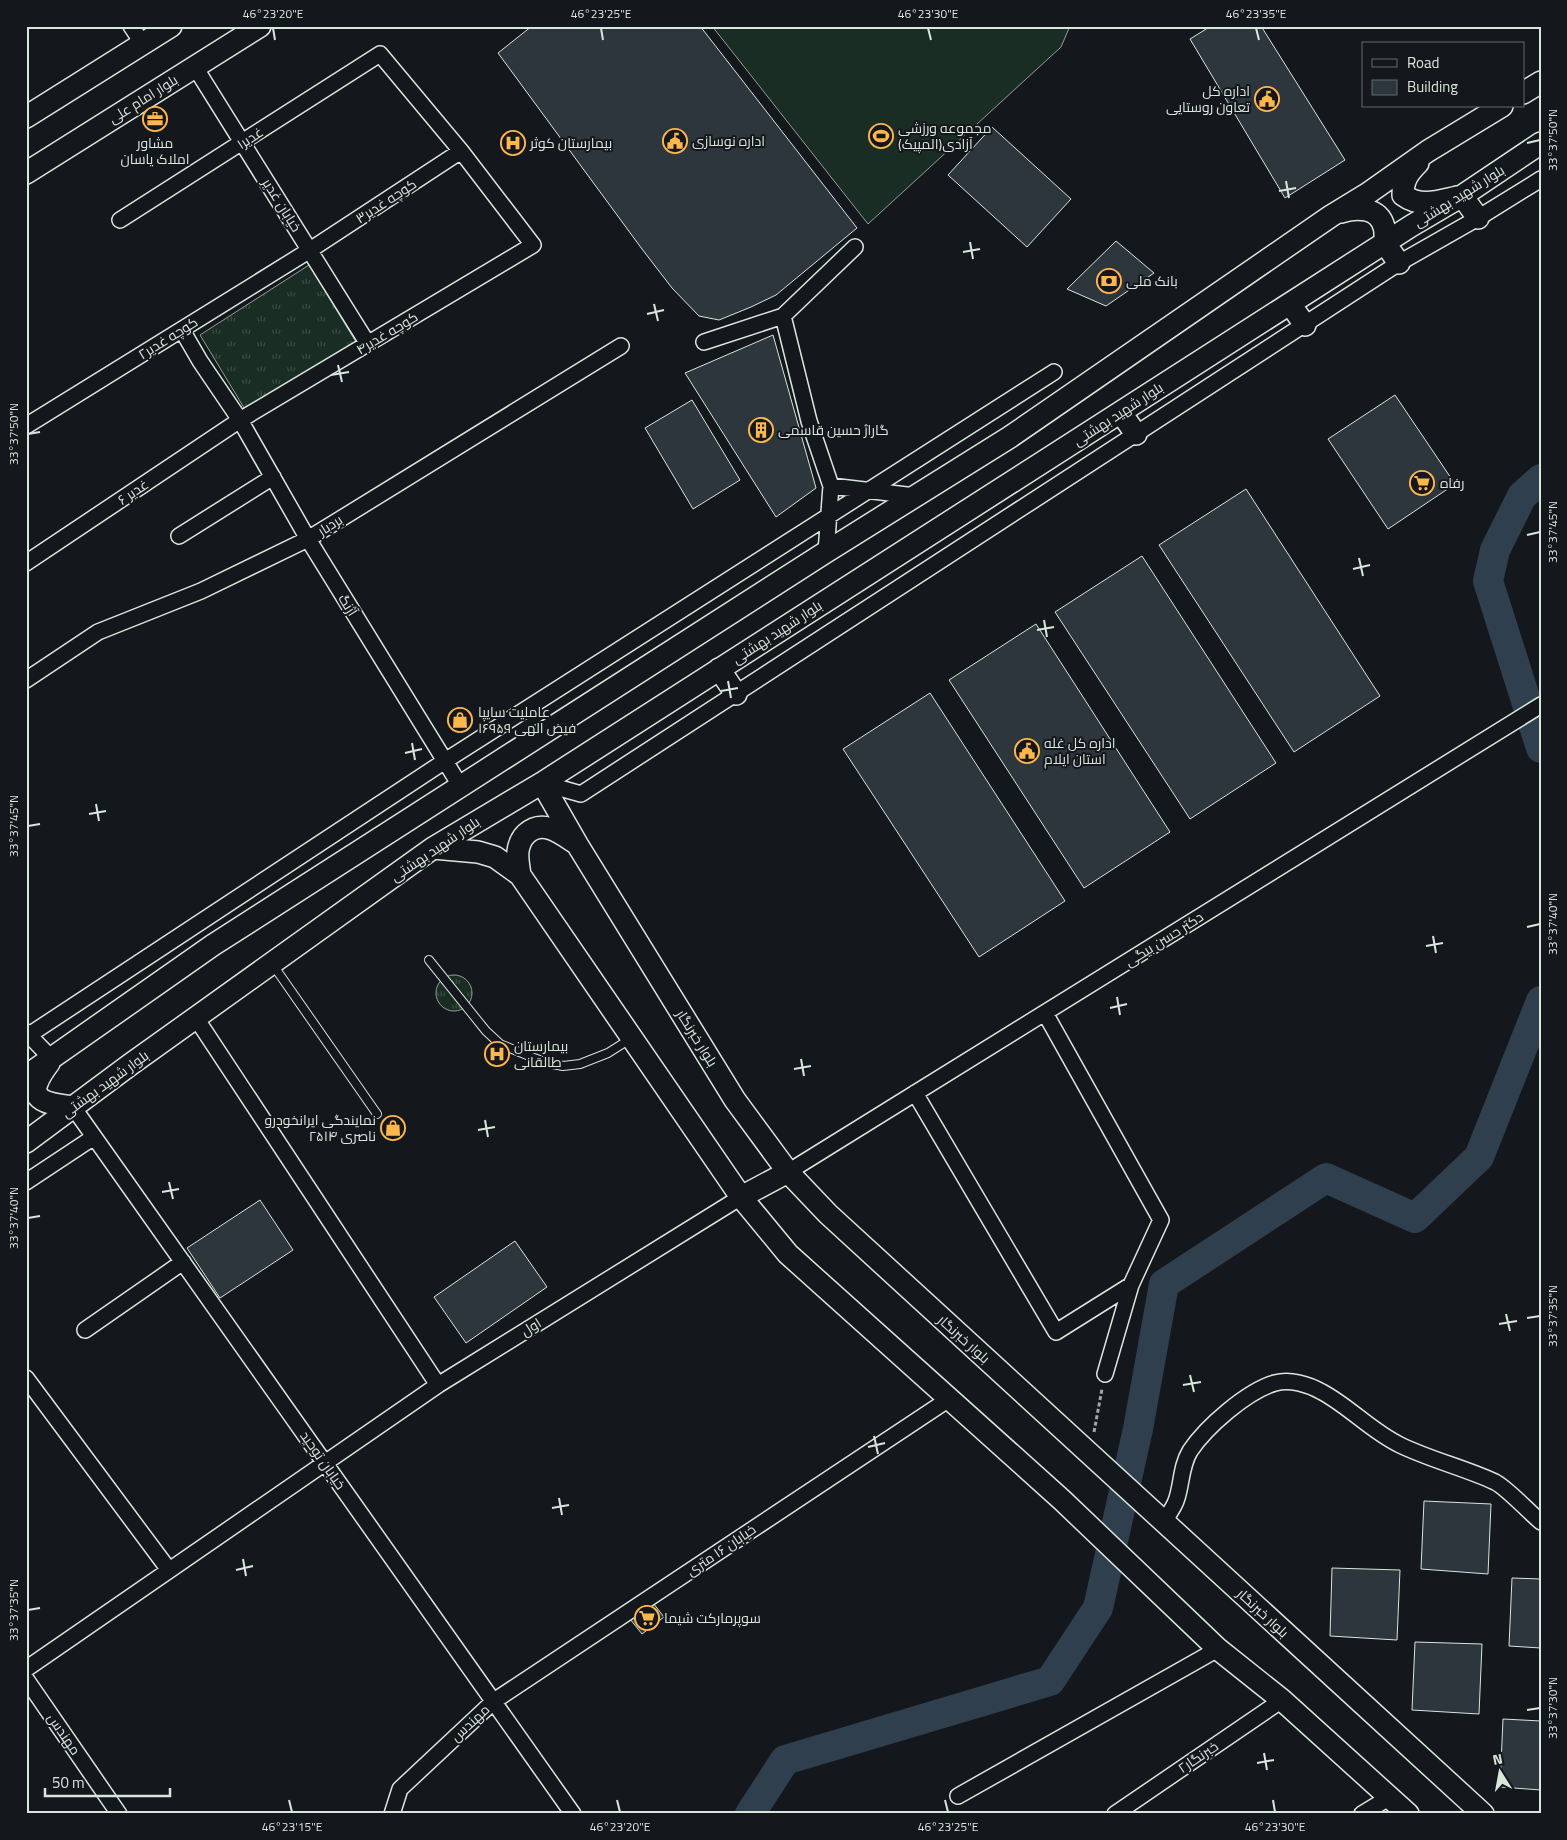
<svg xmlns="http://www.w3.org/2000/svg" width="1567" height="1840" font-family="'Titillium Web',Cairo,sans-serif">
	<style>
		.grass { fill: url(#grass-tufts); stroke: #939e99 }
		.pitch { fill: #1a2d24; stroke: #939e99 }
		.lines { fill: none; stroke-linecap: round; stroke-linejoin: round }
		.river { stroke: #2f3f4d; stroke-width: 30 }
		.building { fill: #2c363c; stroke: #d8e6dc }
		.lane-casing { stroke: #d8e6dc; stroke-width: 10 }
		.street-casing { stroke: #d8e6dc; stroke-width: 18 }
		.secondary-casing { stroke: #d8e6dc; stroke-width: 24 }
		.path { stroke: #9da8a2; stroke-width: 3; stroke-dasharray: 4 2.5; stroke-linecap: butt }
		.lane { stroke: #14181c; stroke-width: 8 }
		.street { stroke: #14181c; stroke-width: 15 }
		.secondary { stroke: #14181c; stroke-width: 21 }
		.ticks { fill: none; stroke: #d8e6dc; stroke-width: 2 }
		.labels { text-anchor: middle; stroke-width: 4; stroke-linejoin: round; paint-order: stroke }
		.poi-label { font-size: 14px; fill: #d8e6dc; stroke: #14181c; text-anchor: start }
		.street-label { font-size: 14px; fill: #d8e6dc; stroke: #14181c }
		.neatline { fill: none; stroke: #d8e6dc; stroke-width: 2 }
		.ticks-label { font-size: 12px; text-anchor: middle; fill: #d8e6dc }
	</style>
	<defs>
		<pattern id="grass-tufts" width="24" height="20" patternUnits="userSpaceOnUse" patternTransform="scale(1.25)"><rect width="24" height="20" fill="#1a2d24"/><path d="M3 7l-1-3M5 7V3M7 7l1-3M15 17l-1-3M17 17v-4M19 17l1-3" fill="none" stroke="#3b4b43"/></pattern>
	</defs>
	<rect width="100%" height="100%" fill="#14181c"/>
	<path class="grass" d="M 309,265 L 356,342 L 246,411 L 200,335 Z
		M436 993a18 18 0 1 1 36 0a18 18 0 1 1-36 0Z"/>
	<path class="pitch" d="M 712,26 L 1070,26 L 1061,47 L 868,224 Z"/>
	<g class="lines">
		<path class="river" d="M 1541,479 L 1522,496 L 1495,550 L 1488,581 L 1541,748
			M 750,1814 L 785,1760 L 1050,1681 L 1098,1608 L 1138,1429 L 1164,1284 L 1326,1178 L 1415,1218 L 1479,1157 L 1541,1001"/>
	</g>
	<path class="building" d="M 532,26 L 700,26 L 857,228 L 776,295 L 751,307 L 719,320 L 699,316 L 672,288 L 642,249 L 498,53 Z
		M 1211,26 L 1261,26 L 1345,160 L 1285,198 L 1190,39 Z
		M 992,127 L 1071,199 L 1027,247 L 948,175 Z
		M 1116,241 L 1154,273 L 1106,306 L 1067,289 Z
		M 773,335 L 816,488 L 776,517 L 685,373 Z
		M 1395,395 L 1455,484 L 1388,529 L 1328,439 Z
		M 692,400 L 740,480 L 693,509 L 645,428 Z
		M 1246,489 L 1380,696 L 1294,752 L 1159,545 Z
		M 1142,556 L 1276,763 L 1190,819 L 1055,612 Z
		M 1036,624 L 1170,832 L 1084,888 L 949,680 Z
		M 930,693 L 1065,901 L 979,957 L 843,749 Z
		M 260,1200 L 293,1250 L 220,1298 L 187,1248 Z
		M 515,1241 L 547,1287 L 466,1343 L 434,1297 Z
		M 1424,1501 L 1491,1504 L 1488,1574 L 1421,1569 Z
		M 1332,1568 L 1400,1570 L 1397,1640 L 1330,1636 Z
		M 1512,1578 L 1541,1579 L 1541,1648 L 1509,1646 Z
		M 653,1603 L 664,1617 L 642,1634 L 630,1619 Z
		M 1415,1642 L 1482,1644 L 1479,1714 L 1412,1710 Z
		M 1503,1719 L 1541,1721 L 1541,1790 L 1500,1787 Z"/>
	<g class="lines">
		<defs>
			<path id="lane" d="M 429,960 L 486,1031 L 500,1044 L 534,1058 L 548,1063 L 563,1066 L 580,1064 L 608,1053 L 630,1039
				M 273,965 L 377,1114"/>
			<path id="street" d="M 131,26 L 143,44
				M 195,67 L 368,344
				M 783,316 L 809,421 L 831,486 L 826,552
				M 182,330 L 200,361 L 240,420 L 308,539 L 461,787
				M 704,342 L 783,316 L 855,247
				M 26,426 L 310,250 L 461,151
				M 831,486 L 915,496
				M 179,536 L 273,477
				M 26,563 L 240,420 L 533,245 L 461,151 L 380,54 L 120,220
				M 26,680 L 98,632 L 201,591 L 308,539 L 621,346
				M 542,783 L 581,794 L 1399,263 L 1478,218 L 1541,179
				M 1045,1013 L 1161,1220 L 1131,1285 L 1105,1374
				M 196,1018 L 438,1385
				M 26,1032 L 52,1059
				M 26,1037 L 445,761 L 1054,372
				M 915,1093 L 1056,1332 L 1131,1285
				M 73,1107 L 573,1814
				M 788,1172 L 1541,705
				M 26,1182 L 94,1137
				M 85,1330 L 183,1262
				M 26,1378 L 169,1570
				M 1164,1521 C 1169,1514 1175,1506 1177,1498 C 1182,1482 1181,1466 1190,1451 C 1206,1427 1247,1391 1275,1383 C 1290,1379 1308,1384 1322,1392 C 1350,1407 1371,1431 1400,1445 C 1431,1460 1465,1468 1495,1482 C 1507,1488 1530,1513 1541,1522
				M 26,1669 L 438,1385 L 741,1197
				M 26,1679 L 119,1814
				M 958,1796 L 1218,1649
				M 392,1814 L 400,1789 L 494,1701 L 949,1399
				M 1115,1814 L 1282,1700
				M 1362,1814 L 1390,1797"/>
			<path id="secondary" d="M 1523,93 L 1541,82
				M 26,117 L 171,26
				M 1418,163 C 1408,173 1403,180 1403,195 C 1422,209 1441,200 1462,196 L 1478,218
				M 26,173 L 260,26
				M 1341,212 C 1357,207 1379,207 1384,227 C 1386,232 1384,238 1386,243 C 1388,249 1395,257 1399,263
				M 1290,304 L 1305,325
				M 1121,413 L 1136,434
				M 719,669 L 736,694
				M 542,783 L 577,844 L 735,1100 L 788,1172 L 828,1214 L 1483,1814
				M 433,848 L 478,852 L 495,857 L 520,875 L 741,1197 L 788,1254 L 1062,1500 L 1218,1649 L 1282,1700 L 1408,1814
				M 520,875 C 519,867 517,859 518,851 C 519,844 521,839 526,834 C 542,819 559,832 574,842
				M 49,1063 C 23,1097 38,1103 73,1107
				M 26,1076 L 213,945 L 826,552 L 1010,437 L 1331,216 L 1367,194 L 1428,151 L 1502,106
				M 26,1142 L 131,1064 L 433,848 L 542,783 L 1411,226 L 1462,196 L 1541,143
				M 741,1197 L 788,1172"/>
		</defs>
		<use href="#lane" class="lane-casing"/>
		<use href="#street" class="street-casing"/>
		<use href="#secondary" class="secondary-casing"/>
		<path class="path" d="M 1094,1432 L 1102,1389"/>
		<use href="#lane" class="lane"/>
		<use href="#street" class="street"/>
		<use href="#secondary" class="secondary"/>
	</g>
	<path class="ticks" d="M 273,28 L 275,40M 601,28 L 603,40M 928,28 L 931,40M 1256,28 L 1259,40M 1527,143 L 1540,140M 1286,181 L 1289,198M 1279,191 L 1296,188M 970,242 L 973,259M 963,252 L 980,249M 654,304 L 658,321M 647,314 L 664,310M 338,365 L 342,382M 331,375 L 349,372M 28,434 L 40,432M 1527,535 L 1540,532M 1359,558 L 1363,576M 1353,569 L 1370,565M 1044,620 L 1047,637M 1037,630 L 1054,627M 728,681 L 731,698M 721,691 L 738,688M 412,743 L 415,760M 405,753 L 422,749M 96,804 L 99,821M 89,814 L 106,811M 28,826 L 40,824M 1527,927 L 1540,924M 1433,936 L 1436,953M 1426,946 L 1443,943M 1117,997 L 1120,1015M 1110,1008 L 1127,1004M 801,1059 L 804,1076M 794,1069 L 811,1066M 485,1120 L 488,1137M 478,1130 L 495,1127M 169,1182 L 173,1199M 162,1192 L 179,1189M 28,1218 L 40,1216M 1506,1314 L 1510,1331M 1527,1318 L 1540,1316M 1499,1324 L 1517,1321M 1190,1375 L 1194,1392M 1183,1385 L 1201,1382M 874,1436 L 878,1454M 868,1447 L 885,1443M 559,1498 L 562,1515M 552,1508 L 569,1505M 243,1559 L 246,1576M 236,1570 L 253,1566M 28,1610 L 40,1608M 1527,1710 L 1540,1708M 1264,1753 L 1267,1770M 1257,1763 L 1274,1760M 289,1800 L 292,1812M 617,1800 L 620,1812M 945,1800 L 948,1812M 1273,1800 L 1275,1812"/>
	<defs>
		<symbol id="civic-ring" viewBox="-11 -11 22 22"><circle r="9.5" fill="#14181c" stroke="#ffb74d" stroke-width="1.5"/><path d="M-.6-6.5H3V-4.5H.6V-3L4-1V1h2V6H-6V1h2V-1L-.6-3ZM-1.2 2.5V6h2.4V2.5Z" fill="#ffb74d"/></symbol>
		<symbol id="office-ring" viewBox="-11 -11 22 22"><circle r="9.5" fill="#14181c" stroke="#ffb74d" stroke-width="1.5"/><path d="M-6-3h4V-5.5h4V-3h4V5H-6ZM-1-4.5V-3h2v-1.5ZM-6 0V1H6V0Z" fill="#ffb74d"/></symbol>
		<symbol id="stadium-ring" viewBox="-11 -11 22 22"><circle r="9.5" fill="#14181c" stroke="#ffb74d" stroke-width="1.5"/><path d="M0-5a6.5 5 0 1 0 0 10a6.5 5 0 1 0 0-10ZM-3.5-1.8h7v3.6h-7Z" fill="#ffb74d"/></symbol>
		<symbol id="hospital-ring" viewBox="-11 -11 22 22"><circle r="9.5" fill="#14181c" stroke="#ffb74d" stroke-width="1.5"/><path d="M-5-5h3v3.5h4V-5h3V5h-3V1.5h-4V5h-3Z" fill="#ffb74d"/></symbol>
		<symbol id="bank-ring" viewBox="-11 -11 22 22"><circle r="9.5" fill="#14181c" stroke="#ffb74d" stroke-width="1.5"/><path d="M-6-4H6V4H-6ZM0-2.3a2.3 2.3 0 1 0 0 4.6a2.3 2.3 0 1 0 0-4.6Z" fill="#ffb74d"/></symbol>
		<symbol id="building-ring" viewBox="-11 -11 22 22"><circle r="9.5" fill="#14181c" stroke="#ffb74d" stroke-width="1.5"/><path d="M-4-6H4V6H1V3H-1V6H-4ZM-2.5-4.3h1.7v1.8h-1.7ZM.8-4.3h1.7v1.8H.8ZM-2.5-1h1.7V.8h-1.7ZM.8-1h1.7V.8H.8Z" fill="#ffb74d"/></symbol>
		<symbol id="supermarket-ring" viewBox="-11 -11 22 22"><circle r="9.5" fill="#14181c" stroke="#ffb74d" stroke-width="1.5"/><path d="M-6-5.5h2.5l.6 2H6L4.5 2H-2.5L-4.4-4H-6ZM-1.5 3.2a1.3 1.3 0 1 0 .1 0ZM3 3.2a1.3 1.3 0 1 0 .1 0Z" fill="#ffb74d"/></symbol>
		<symbol id="shop-ring" viewBox="-11 -11 22 22"><circle r="9.5" fill="#14181c" stroke="#ffb74d" stroke-width="1.5"/><path d="M-5-2.5h2.3a2.7 3.5 0 0 1 5.4 0H5L5.5 6h-11ZM-1.5-2.5h3a1.5 2.3 0 0 0-3 0Z" fill="#ffb74d"/></symbol>
	</defs>
	<g fill-rule="evenodd">
		<use href="#civic-ring" x="1253" y="85" width="28" height="28"/>
		<use href="#office-ring" x="141" y="105" width="28" height="28"/>
		<use href="#stadium-ring" x="867" y="122" width="28" height="28"/>
		<use href="#civic-ring" x="661" y="127" width="28" height="28"/>
		<use href="#hospital-ring" x="499" y="129" width="28" height="28"/>
		<use href="#bank-ring" x="1095" y="267" width="28" height="28"/>
		<use href="#building-ring" x="747" y="416" width="28" height="28"/>
		<use href="#supermarket-ring" x="1408" y="469" width="28" height="28"/>
		<use href="#shop-ring" x="446" y="706" width="28" height="28"/>
		<use href="#civic-ring" x="1013" y="737" width="28" height="28"/>
		<use href="#hospital-ring" x="483" y="1040" width="28" height="28"/>
		<use href="#shop-ring" x="379" y="1114" width="28" height="28"/>
		<use href="#supermarket-ring" x="633" y="1604" width="28" height="28"/>
	</g>
	<g class="labels">
		<g class="poi-label">
			<text x="1250" y="96" text-anchor="end">اداره کل<tspan x="1250" dy="16">تعاون روستایی</tspan></text>
			<text x="898" y="133">مجموعه ورزشی<tspan x="898" dy="16">آزادی(المپیک)</tspan></text>
			<text x="692" y="146">اداره نوسازی</text>
			<text x="155" y="148" text-anchor="middle">مشاور<tspan x="155" dy="16">املاک یاسان</tspan></text>
			<text x="530" y="148">بیمارستان کوثر</text>
			<text x="1126" y="286">بانک ملی</text>
			<text x="778" y="435">گاراژ حسین قاسمی</text>
			<text x="1440" y="488">رفاه</text>
			<text x="478" y="717">عاملیت سایپا<tspan x="478" dy="16">۱۶۹۵۹ فیض الهی</tspan></text>
			<text x="1044" y="748">اداره کل غله<tspan x="1044" dy="16">استان ایلام</tspan></text>
			<text x="514" y="1051">بیمارستان<tspan x="514" dy="16">طالقانی</tspan></text>
			<text x="376" y="1125" text-anchor="end">نمایندگی ایرانخودرو<tspan x="376" dy="16">ناصری ۲۵۱۴</tspan></text>
			<text x="664" y="1623">سوپرمارکت شیما</text>
		</g>
		<g class="street-label">
			<text transform="translate(143 99) rotate(-32)" y="5">بلوار امام على</text>
			<text transform="translate(250 138) rotate(-33)" y="5">غدیر۱</text>
			<text transform="translate(1459 196) rotate(-32)" y="5">بلوار شهید بهشتی</text>
			<text transform="translate(386 201) rotate(-33)" y="5">کوچه غدیر۳</text>
			<text transform="translate(282 205) rotate(58)" y="5">خیابان غدیر</text>
			<text transform="translate(387 333) rotate(-31)" y="5">کوچه غدیر۴</text>
			<text transform="translate(168 338) rotate(-32)" y="5">کوچه غدیر۲</text>
			<text transform="translate(1118 414) rotate(-33)" y="5">بلوار شهید بهشتی</text>
			<text transform="translate(133 492) rotate(-34)" y="5">غدیر ۶</text>
			<text transform="translate(330 525) rotate(-32)" y="5">بردبار</text>
			<text transform="translate(348 605) rotate(58)" y="5">آژنگ</text>
			<text transform="translate(777 632) rotate(-33)" y="5">بلوار شهید بهشتی</text>
			<text transform="translate(435 849) rotate(-34)" y="5">بلوار شهید بهشتی</text>
			<text transform="translate(1164 939) rotate(-32)" y="5">دکتر حسن بیگی</text>
			<text transform="translate(697 1038) rotate(58)" y="5">بلوار خبرنگار</text>
			<text transform="translate(105 1084) rotate(-36)" y="5">بلوار شهید بهشتی</text>
			<text transform="translate(531 1327) rotate(-32)" y="5">اول</text>
			<text transform="translate(964 1339) rotate(42)" y="5">بلوار خبرنگار</text>
			<text transform="translate(323 1460) rotate(55)" y="5">خیابان توحید</text>
			<text transform="translate(721 1550) rotate(-34)" y="5">خیابان ۱۶ متری</text>
			<text transform="translate(1263 1613) rotate(43)" y="5">بلوار خبرنگار</text>
			<text transform="translate(470 1723) rotate(-43)" y="5">مهندس</text>
			<text transform="translate(64 1734) rotate(56)" y="5">مهندس</text>
			<text transform="translate(1198 1757) rotate(-34)" y="5">خبرنگار۲</text>
		</g>
	</g>
	<rect width="1567" height="1840" fill="none" stroke="#14181c" stroke-width="55"/>
	<rect x="1362" y="42" width="162" height="65" fill="#14181c" stroke="#626a69"/>
	<rect x="1372" y="59" width="25" height="8" fill="#14181c" stroke="#626a69"/>
	<text x="1407" y="68" font-size="15" fill="#d8e6dc">Road</text>
	<rect x="1372" y="80" width="25" height="15" fill="#2c363c" stroke="#626a69"/>
	<text x="1407" y="92" font-size="15" fill="#d8e6dc">Building</text>
	<g transform="translate(1500 1772) rotate(349)" stroke="#14181c" stroke-width="4" paint-order="stroke">
	<path d="M0-4L9 19L0 12L-9 19Z" fill="#d8e6dc"/>
	<text y="-8" font-size="14" font-weight="bold" text-anchor="middle" fill="#d8e6dc">N</text>
	</g>
	<path d="M45 1788v8h125v-8" fill="none" stroke="#d8e6dc" stroke-width="2.5"/>
	<text x="52" y="1788" font-size="15" fill="#d8e6dc" stroke="#14181c" stroke-width="4" paint-order="stroke">50 m</text>
	<rect x="28" y="28" width="1512" height="1784" class="neatline"/>
	<g class="ticks-label">
		<text x="273" y="18">46°23'20"E</text>
		<text x="601" y="18">46°23'25"E</text>
		<text x="928" y="18">46°23'30"E</text>
		<text x="1256" y="18">46°23'35"E</text>
		<text transform="translate(1553 140) rotate(-90)" y="4">33°37'50"N</text>
		<text transform="translate(14 434) rotate(-90)" y="4">33°37'50"N</text>
		<text transform="translate(1553 532) rotate(-90)" y="4">33°37'45"N</text>
		<text transform="translate(14 826) rotate(-90)" y="4">33°37'45"N</text>
		<text transform="translate(1553 924) rotate(-90)" y="4">33°37'40"N</text>
		<text transform="translate(14 1218) rotate(-90)" y="4">33°37'40"N</text>
		<text transform="translate(1553 1316) rotate(-90)" y="4">33°37'35"N</text>
		<text transform="translate(14 1610) rotate(-90)" y="4">33°37'35"N</text>
		<text transform="translate(1553 1708) rotate(-90)" y="4">33°37'30"N</text>
		<text x="292" y="1831">46°23'15"E</text>
		<text x="620" y="1831">46°23'20"E</text>
		<text x="948" y="1831">46°23'25"E</text>
		<text x="1275" y="1831">46°23'30"E</text>
	</g>
</svg>
